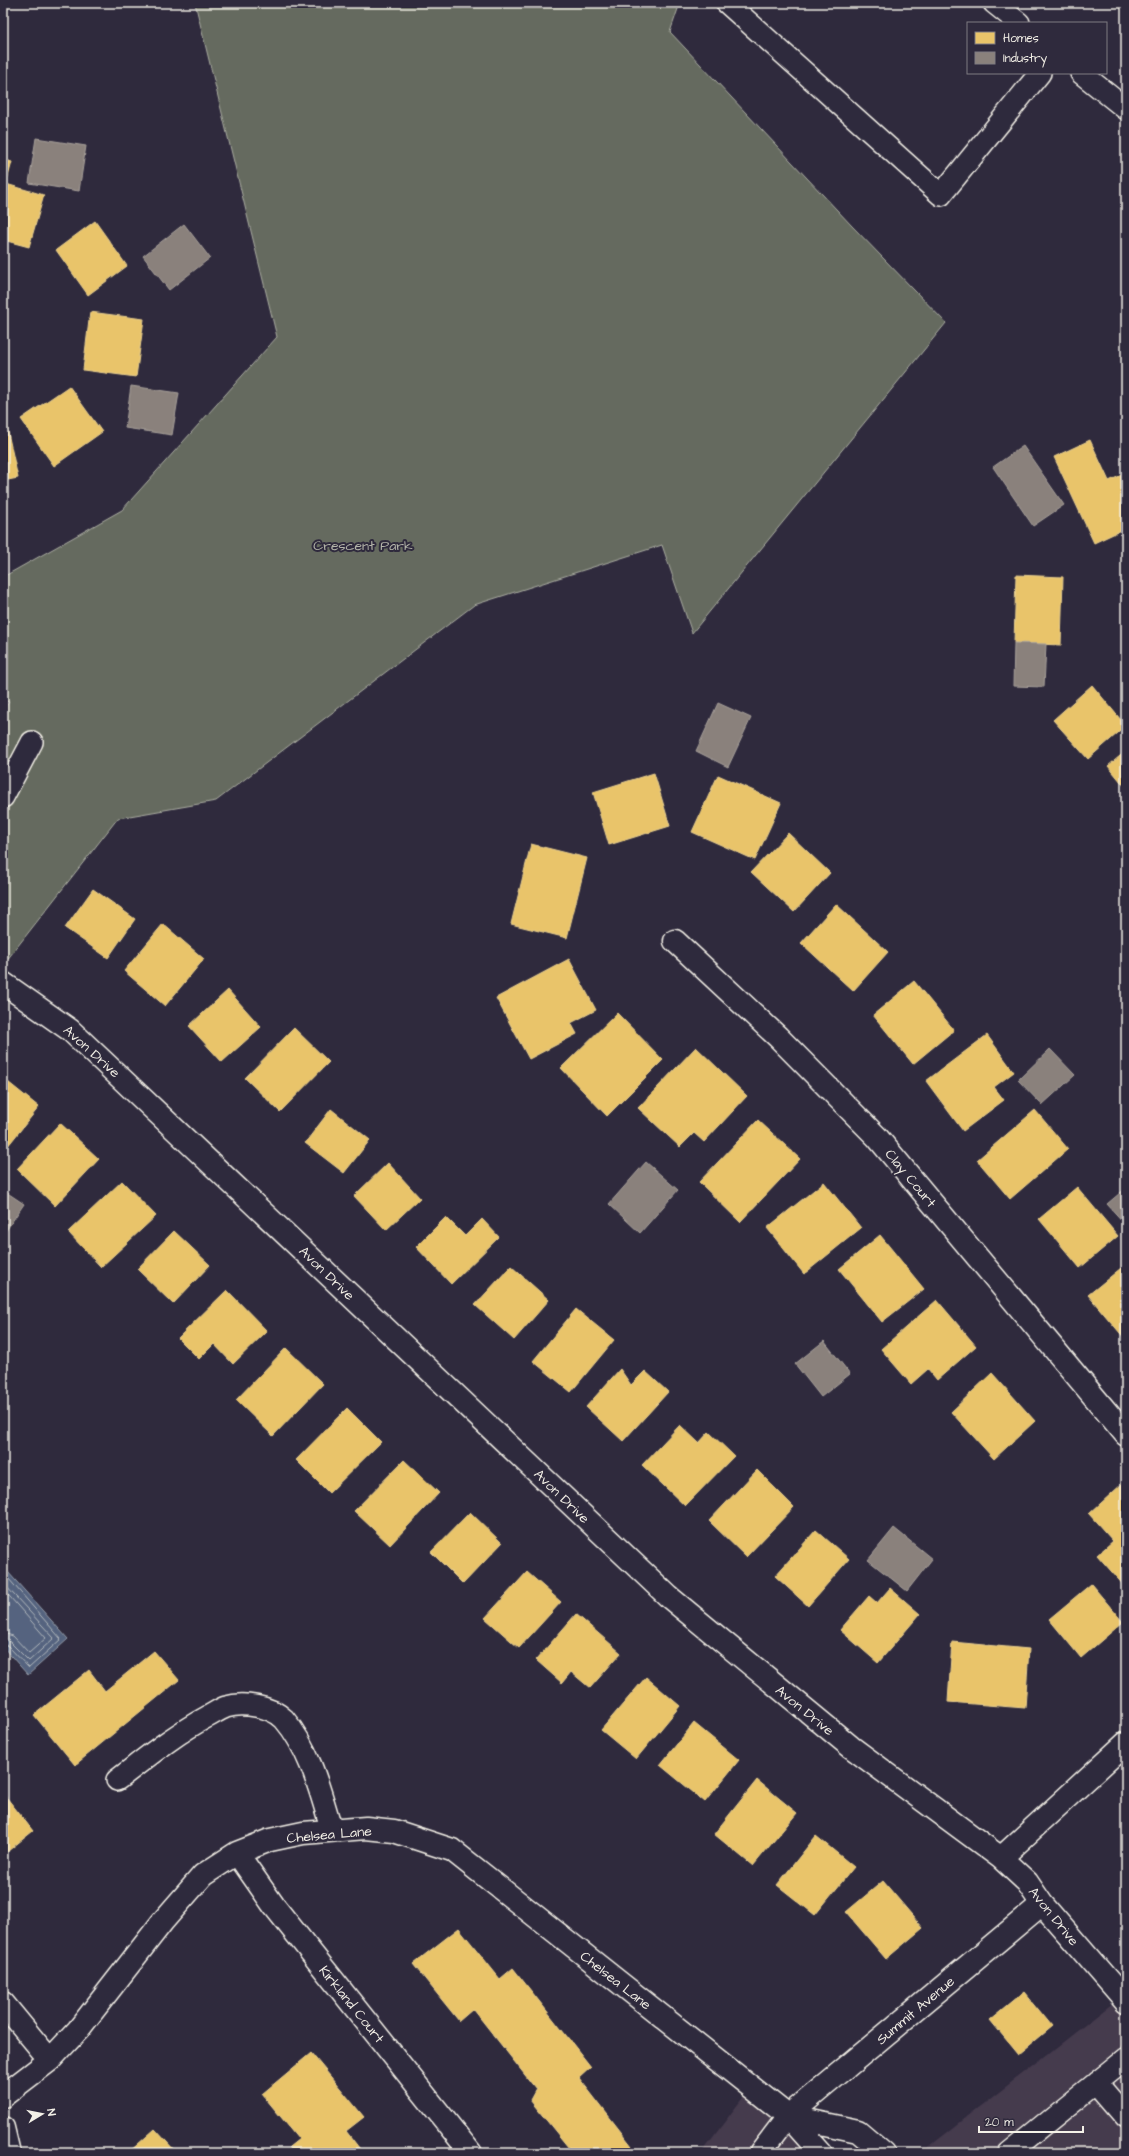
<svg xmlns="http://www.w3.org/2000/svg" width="1129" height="2156" font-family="'Architects Daughter',sans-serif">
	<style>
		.built { fill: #453a4d }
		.green { fill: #656b5e; stroke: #acaea3 }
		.water { fill: #54647f; stroke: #949ca9 }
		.homes { fill: #e9c46a; stroke: #ecd290 }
		.industry { fill: #8a817c; stroke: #aaa39c }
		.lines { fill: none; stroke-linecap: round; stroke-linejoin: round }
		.shore { stroke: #b4b9be; stroke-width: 1 }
		.service-casing { stroke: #f4f1e8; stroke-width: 24 }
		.minor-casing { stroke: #f4f1e8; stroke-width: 25 }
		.service { stroke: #2f2a3d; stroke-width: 21 }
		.minor { stroke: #2f2a3d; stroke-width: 22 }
		.labels { text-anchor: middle; stroke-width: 4; stroke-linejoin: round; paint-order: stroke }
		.park-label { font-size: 14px; fill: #b4b5aa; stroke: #2f2a3d }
		.street-label { font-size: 14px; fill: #f4f1e8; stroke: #2f2a3d }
	</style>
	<rect width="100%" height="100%" fill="#2f2a3d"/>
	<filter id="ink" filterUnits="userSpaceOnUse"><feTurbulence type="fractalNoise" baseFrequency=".025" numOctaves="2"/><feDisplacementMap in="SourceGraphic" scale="8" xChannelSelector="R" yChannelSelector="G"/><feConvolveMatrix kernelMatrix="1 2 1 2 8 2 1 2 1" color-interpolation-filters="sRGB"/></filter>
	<g filter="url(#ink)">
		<path class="built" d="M 1122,1996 L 1126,2001 L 1126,2153 L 921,2153 Z
			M 751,2087 L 821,2153 L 701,2153 Z"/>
		<path class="green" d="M 195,3 L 680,3 L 670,32 L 852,226 L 946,323 L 692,633 L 662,545 L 474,605 L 216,801 L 118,818 L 3,965 L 3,711 L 9,702 L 3,700 L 3,577 L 122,510 L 277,337 Z"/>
		<path class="water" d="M 7,1571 L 68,1639 L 28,1675 L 3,1647 L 3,1575 Z"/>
		<path class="homes" d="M 3,159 L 12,162 L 6,184 L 44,195 L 29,247 L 3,240 Z
			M 95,221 L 127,266 L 88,295 L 56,250 Z
			M 90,312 L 144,319 L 136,377 L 83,370 Z
			M 69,386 L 102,432 L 54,466 L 21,419 Z
			M 6,424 L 18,478 L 3,481 L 3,425 Z
			M 1090,440 L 1109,481 L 1126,473 L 1126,528 L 1094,543 L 1054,457 Z
			M 1016,575 L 1063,577 L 1061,645 L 1014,643 Z
			M 1092,685 L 1126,726 L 1088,759 L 1053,720 Z
			M 1126,751 L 1126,788 L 1108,766 Z
			M 654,773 L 670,826 L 609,845 L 593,792 Z
			M 718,775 L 781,803 L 755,860 L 692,832 Z
			M 788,833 L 830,873 L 794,912 L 751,872 Z
			M 531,844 L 587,858 L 567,938 L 511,924 Z
			M 93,889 L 135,919 L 108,958 L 65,928 Z
			M 836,904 L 888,952 L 853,991 L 801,943 Z
			M 163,924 L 204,959 L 165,1006 L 124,971 Z
			M 569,959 L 596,1010 L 571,1023 L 577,1034 L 529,1059 L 496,998 Z
			M 914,981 L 954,1030 L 913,1064 L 873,1015 Z
			M 228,990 L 261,1027 L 222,1062 L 189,1026 Z
			M 617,1013 L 663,1060 L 607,1116 L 561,1068 Z
			M 294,1028 L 329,1062 L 280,1112 L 245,1078 Z
			M 987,1035 L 1014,1072 L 994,1087 L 1004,1100 L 963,1131 L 926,1081 Z
			M 696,1047 L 747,1096 L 704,1142 L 694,1133 L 680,1147 L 638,1108 Z
			M 3,1078 L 39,1107 L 7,1147 L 3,1144 Z
			M 331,1109 L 370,1140 L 344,1173 L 305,1143 Z
			M 1035,1110 L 1068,1149 L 1010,1199 L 977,1160 Z
			M 758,1120 L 800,1159 L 740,1222 L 699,1182 Z
			M 60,1123 L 99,1159 L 55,1206 L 17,1169 Z
			M 388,1163 L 420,1198 L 386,1230 L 354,1196 Z
			M 122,1181 L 156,1216 L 101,1267 L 68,1232 Z
			M 824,1182 L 861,1228 L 804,1274 L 767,1228 Z
			M 1077,1187 L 1118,1236 L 1080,1268 L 1039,1219 Z
			M 446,1217 L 465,1236 L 482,1219 L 499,1237 L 451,1284 L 416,1247 Z
			M 174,1231 L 210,1265 L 173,1304 L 137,1269 Z
			M 880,1235 L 924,1289 L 882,1322 L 839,1269 Z
			M 1126,1264 L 1126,1340 L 1088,1295 Z
			M 511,1266 L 549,1300 L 514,1340 L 475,1305 Z
			M 227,1290 L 267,1331 L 233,1364 L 214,1344 L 199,1359 L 178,1338 Z
			M 937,1300 L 976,1346 L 937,1380 L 928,1369 L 911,1384 L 881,1349 Z
			M 576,1309 L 614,1340 L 571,1392 L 533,1361 Z
			M 286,1348 L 323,1384 L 273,1436 L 236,1400 Z
			M 620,1369 L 631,1385 L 645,1371 L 668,1392 L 623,1441 L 586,1407 Z
			M 992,1373 L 1035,1421 L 994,1459 L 951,1412 Z
			M 347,1408 L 381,1442 L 329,1493 L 296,1460 Z
			M 680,1425 L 699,1443 L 709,1432 L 734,1456 L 685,1506 L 642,1465 Z
			M 404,1460 L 439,1493 L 390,1545 L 354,1511 Z
			M 757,1470 L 794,1507 L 746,1557 L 709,1521 Z
			M 1123,1483 L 1126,1486 L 1126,1588 L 1097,1555 L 1113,1541 L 1089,1514 Z
			M 470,1512 L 502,1543 L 463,1584 L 431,1552 Z
			M 816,1530 L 849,1559 L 808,1606 L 775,1576 Z
			M 527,1572 L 561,1602 L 519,1648 L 485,1618 Z
			M 1091,1584 L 1123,1622 L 1081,1658 L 1049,1619 Z
			M 890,1588 L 920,1614 L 878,1663 L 840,1630 L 869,1596 L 877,1603 Z
			M 576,1614 L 621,1653 L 590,1688 L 571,1672 L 562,1683 L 536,1660 Z
			M 952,1642 L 1029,1649 L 1025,1708 L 948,1702 Z
			M 154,1651 L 179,1680 L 75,1765 L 34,1715 L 89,1670 L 105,1691 Z
			M 646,1677 L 680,1706 L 636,1759 L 601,1730 Z
			M 694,1723 L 739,1760 L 705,1802 L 660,1765 Z
			M 757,1780 L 797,1813 L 753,1866 L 714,1834 Z
			M 3,1793 L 33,1831 L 3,1855 Z
			M 816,1836 L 854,1867 L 815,1915 L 777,1885 Z
			M 883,1881 L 923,1928 L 886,1959 L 846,1912 Z
			M 459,1928 L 500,1979 L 513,1968 L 591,2067 L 579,2078 L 632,2146 L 623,2153 L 573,2153 L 530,2100 L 536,2089 L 473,2009 L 459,2021 L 413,1964 Z
			M 1024,1992 L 1052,2026 L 1018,2054 L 990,2020 Z
			M 311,2053 L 364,2117 L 346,2131 L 363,2153 L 294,2153 L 289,2147 L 299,2139 L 262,2094 Z
			M 155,2129 L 177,2153 L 128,2153 Z"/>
		<path class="industry" d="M 36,138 L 86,146 L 79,191 L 29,183 Z
			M 184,224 L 210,258 L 169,290 L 143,256 Z
			M 131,386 L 179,393 L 172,435 L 125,428 Z
			M 1023,446 L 1064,505 L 1033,526 L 993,467 Z
			M 1014,643 L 1046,644 L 1044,687 L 1013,686 Z
			M 718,703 L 751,718 L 728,767 L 696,751 Z
			M 1050,1049 L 1075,1075 L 1042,1105 L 1018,1080 Z
			M 646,1162 L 678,1190 L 640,1233 L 609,1204 Z
			M 1126,1188 L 1126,1225 L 1107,1204 Z
			M 3,1190 L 24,1204 L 3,1235 Z
			M 824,1341 L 850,1374 L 821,1397 L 795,1364 Z
			M 894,1528 L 932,1559 L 907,1591 L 868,1560 Z"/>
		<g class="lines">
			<path class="shore" d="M 3,1578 L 8,1578 L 61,1639 L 29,1668 L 8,1646 L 3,1644
				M 3,1583 L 54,1638 L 29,1661 L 10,1642 L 3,1639
				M 3,1589 L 46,1638 L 29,1653 L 13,1636 L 3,1633"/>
			<defs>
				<path id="service" d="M 727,3 L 941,195 L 1040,73
					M 994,3 L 1019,23
					M 1081,73 L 1126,109
					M 3,797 L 32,742
					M 117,1780 C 146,1758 175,1734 207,1717 C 213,1714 220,1709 226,1707 C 243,1702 271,1706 284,1719 C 310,1749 321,1794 332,1831
					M 1096,2082 L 1126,2117
					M 760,2153 L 788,2116
					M 1009,2153 L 1126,2058"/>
				<path id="minor" d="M 675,941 L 778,1037 L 877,1137 L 1126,1435
					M 3,983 L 70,1030 L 669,1597 L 851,1747 L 1001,1858 L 1027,1882 L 1042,1904 L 1126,2001
					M 237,1853 L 274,1906 L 471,2153
					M 1001,1858 L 1126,1743
					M 3,2003 L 50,2060
					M 3,2096 L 50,2060 L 78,2030 L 163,1921 L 203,1875 L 237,1853 L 270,1840 L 303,1833 L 366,1828 L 394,1831 L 452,1850 L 788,2116 L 821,2153
					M 788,2116 L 1042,1904
					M 788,2116 L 858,2131 L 884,2153
					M 3,2128 L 9,2153"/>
			</defs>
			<use href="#service" class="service-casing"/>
			<use href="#minor" class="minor-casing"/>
			<use href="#service" class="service"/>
			<use href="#minor" class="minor"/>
		</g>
	</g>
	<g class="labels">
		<g class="park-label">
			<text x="363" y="550">Crescent Park</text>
		</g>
		<g class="street-label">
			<text transform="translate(92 1051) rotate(42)" y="5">Avon Drive</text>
			<text transform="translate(911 1178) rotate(50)" y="5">Clay Court</text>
			<text transform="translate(327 1273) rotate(44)" y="5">Avon Drive</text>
			<text transform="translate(562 1496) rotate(44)" y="5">Avon Drive</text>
			<text transform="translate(805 1710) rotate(39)" y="5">Avon Drive</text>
			<text transform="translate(329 1834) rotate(-5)" y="5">Chelsea Lane</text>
			<text transform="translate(1054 1916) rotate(51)" y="5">Avon Drive</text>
			<text transform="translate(616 1980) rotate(38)" y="5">Chelsea Lane</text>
			<text transform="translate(352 2004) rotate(51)" y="5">Kirkland Court</text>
			<text transform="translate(915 2010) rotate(-40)" y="5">Summit Avenue</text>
		</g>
	</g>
	<rect width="1129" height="2156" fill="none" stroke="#2f2a3d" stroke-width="16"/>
	<rect x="8" y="8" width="1113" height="2140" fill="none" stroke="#f4f1e8" stroke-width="1.5" filter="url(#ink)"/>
	<rect x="967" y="22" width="140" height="52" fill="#2f2a3d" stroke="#7e7a81"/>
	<rect x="975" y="32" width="20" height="12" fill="#e9c46a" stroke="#7e7a81"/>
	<text x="1003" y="42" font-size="12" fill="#f4f1e8">Homes</text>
	<rect x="975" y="52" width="20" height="12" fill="#8a817c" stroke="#7e7a81"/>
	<text x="1003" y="62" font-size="12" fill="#f4f1e8">Industry</text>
	<g transform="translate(42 2114) rotate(80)" stroke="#2f2a3d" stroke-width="3" paint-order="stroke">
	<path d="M0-3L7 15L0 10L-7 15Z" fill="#f4f1e8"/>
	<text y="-6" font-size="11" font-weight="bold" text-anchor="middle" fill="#f4f1e8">N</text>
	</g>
	<path d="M979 2126v6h104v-6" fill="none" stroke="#f4f1e8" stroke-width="2"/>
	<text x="985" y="2126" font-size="12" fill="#f4f1e8" stroke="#2f2a3d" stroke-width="3" paint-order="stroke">20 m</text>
</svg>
